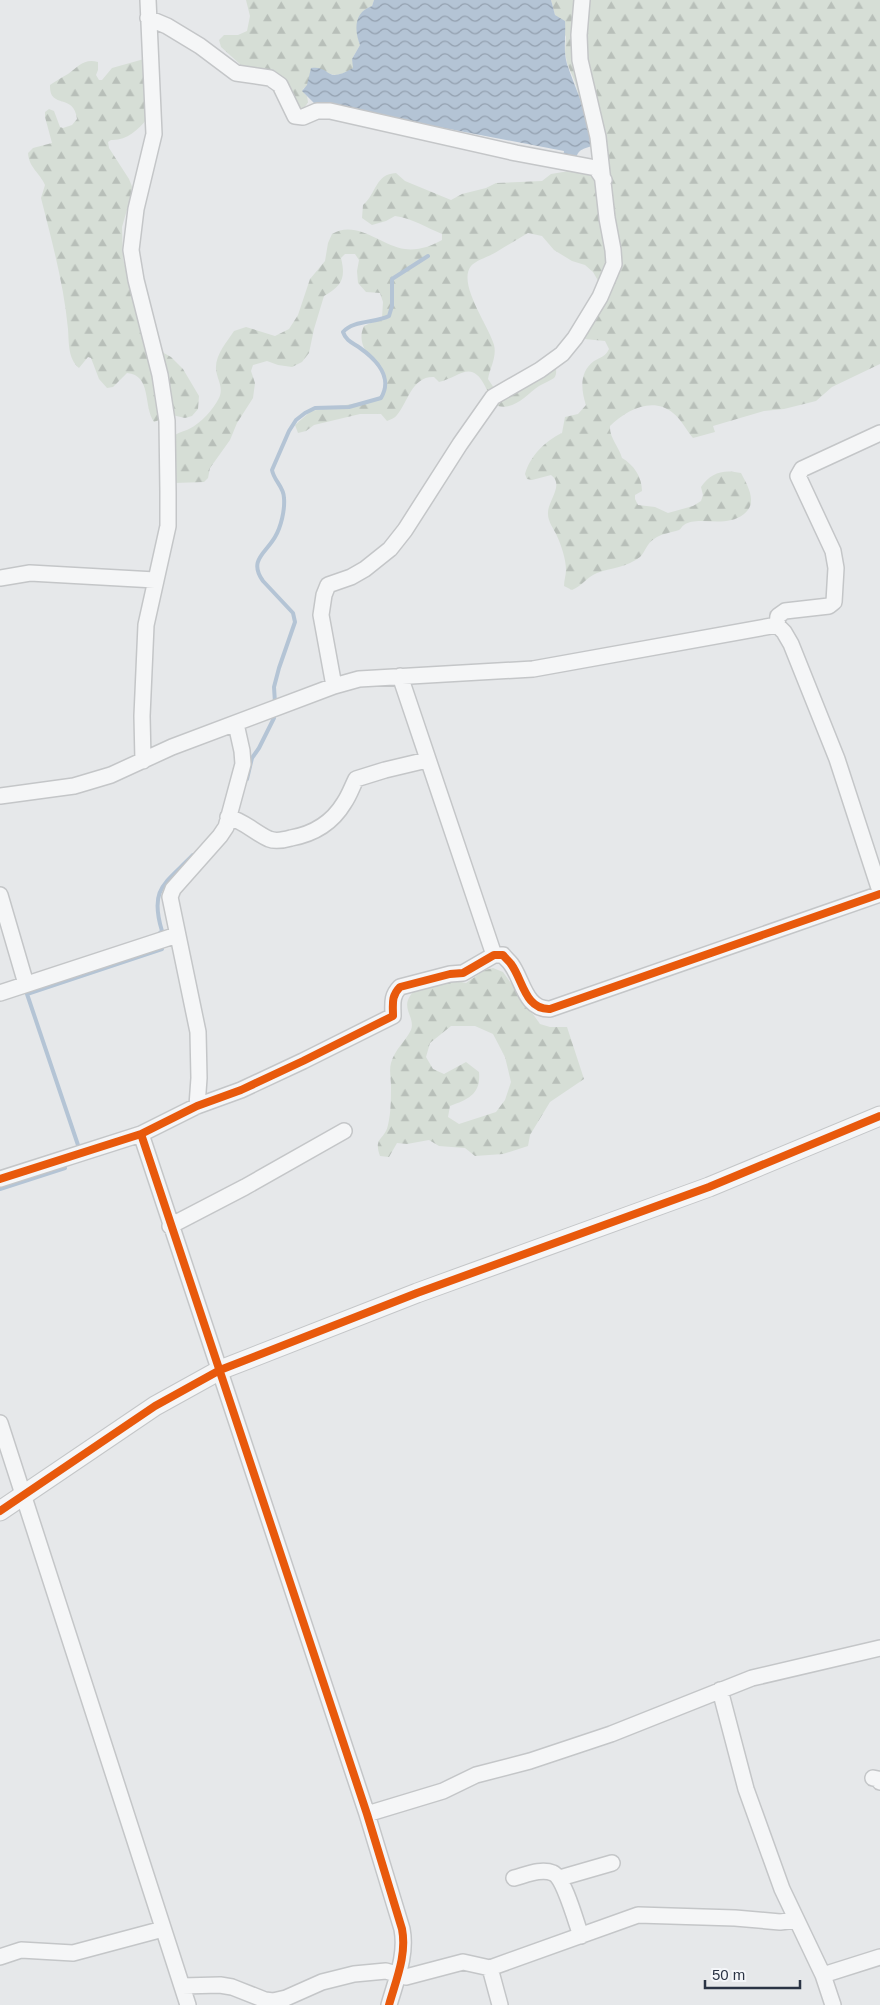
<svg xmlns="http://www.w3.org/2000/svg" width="880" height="2005" font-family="Helvetica,sans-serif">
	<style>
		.forest { fill: url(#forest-firs); fill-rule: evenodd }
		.water { fill: url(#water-waves) }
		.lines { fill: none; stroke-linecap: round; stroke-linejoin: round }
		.stream { stroke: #b4c4d5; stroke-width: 4 }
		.minor-casing { stroke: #c4c6c8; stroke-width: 18 }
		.tertiary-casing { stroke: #c4c6c8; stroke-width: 21 }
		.minor { stroke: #f5f6f7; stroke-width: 15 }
		.tertiary { stroke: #f5f6f7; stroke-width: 19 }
		.cycleway-casing { stroke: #f4f6f9; stroke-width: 11 }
		.cycleway { stroke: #e8590c; stroke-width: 8 }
	</style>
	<defs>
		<pattern id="forest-firs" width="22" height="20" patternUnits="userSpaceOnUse" patternTransform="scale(1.25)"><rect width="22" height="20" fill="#d6ded6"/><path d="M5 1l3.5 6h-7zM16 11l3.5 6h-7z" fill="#b8bfb9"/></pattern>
		<pattern id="water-waves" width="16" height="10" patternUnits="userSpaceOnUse" patternTransform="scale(1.25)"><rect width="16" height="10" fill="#b4c4d5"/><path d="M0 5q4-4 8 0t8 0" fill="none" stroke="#93a0af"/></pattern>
	</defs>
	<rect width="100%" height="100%" fill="#e6e8ea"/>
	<path class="forest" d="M 246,0 L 374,0 L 372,6 C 355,12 355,30 360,45 L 352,59 L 354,68 C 334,80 333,74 315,68 L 307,86 L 303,89 L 304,93 L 307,96 L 308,102 L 304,108 L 296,108 L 287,85 L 274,70 L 242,66 L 221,47 L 219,40 L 224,35 L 238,35 L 247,31 L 250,16 Z
		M 551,0 L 880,0 L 880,364 L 832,387 L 816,401 L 784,409 L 764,411 L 713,426 L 715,432 L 693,438 C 686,430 682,420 673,413 C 653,396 626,410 610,426 C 609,437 619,447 622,458 C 634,465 642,477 642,491 L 635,495 L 635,499 L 638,505 L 655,507 L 668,513 L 693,506 L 701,501 L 703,495 L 701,487 C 711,472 724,469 741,473 C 748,486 758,503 744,514 C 725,529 698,515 684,525 C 682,526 681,529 679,530 C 671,533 662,533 654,539 C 647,543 645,552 640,557 C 628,567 610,568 597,573 C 587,577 582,586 572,590 L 564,586 C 564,580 566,575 566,570 C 566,559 561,545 557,536 C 554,529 548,522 548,514 C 547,501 565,485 551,475 L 532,480 L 527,479 L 525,474 C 530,456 545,441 562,433 L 565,417 L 578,414 L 586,405 C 581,390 579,372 594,361 C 601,357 605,357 609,349 L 605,341 L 585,339 L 580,333 L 600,284 L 593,272 L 585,265 L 572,261 L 554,250 L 542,236 L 528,233 C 518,239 508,245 498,251 C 491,256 476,260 471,266 C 457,284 489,326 494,345 C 497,357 490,368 488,379 L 494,388 L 556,366 C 556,370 557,375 554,378 C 550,381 544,383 539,386 C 526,395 515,410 498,406 C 494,399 488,394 485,386 C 471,359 460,377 439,382 L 434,377 C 412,376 408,402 397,415 C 395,418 391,419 387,421 L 381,414 L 360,414 L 314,425 L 306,431 L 298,433 L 295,425 L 311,411 L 363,402 L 378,398 L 385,391 L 384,373 C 372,360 355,345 364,326 L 382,318 L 383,302 L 380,293 L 366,292 L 358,283 L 357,271 L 359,260 L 355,254 L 345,254 L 341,258 C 346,278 342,286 324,296 L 314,329 L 309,353 L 302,362 L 292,367 L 278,365 L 267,361 L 253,365 L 251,371 L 255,383 L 253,398 L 237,423 L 230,440 L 210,468 L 208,478 L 204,482 L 174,483 L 173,437 C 178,432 183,432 189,429 C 201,423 213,410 219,398 C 224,387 217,380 216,369 C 215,355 227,342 234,331 L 246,327 L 275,336 L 289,329 L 298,315 L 310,279 L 325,261 L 328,243 L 332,234 C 357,219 381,246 405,249 C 417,251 432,246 442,240 L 442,234 C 425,227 414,219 395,216 L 386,221 L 372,225 L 362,218 L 363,205 C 377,193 375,174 396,173 L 405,181 L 451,200 L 462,194 L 486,188 L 496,183 L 542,181 L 551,174 L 599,166 L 591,127 L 584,114 L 575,82 L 567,63 L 565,52 L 566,37 L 555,15 Z
		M 144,59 L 147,119 C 138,130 126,141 111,140 L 108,142 L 109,148 L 129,179 L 133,189 L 122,227 L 123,259 L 146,343 L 171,357 L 183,369 L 199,396 L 198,409 L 192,416 L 185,418 L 172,415 L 154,422 C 143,406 152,375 127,373 L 113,387 L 107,388 L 99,379 L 91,358 L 88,357 L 79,368 C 68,359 69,343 68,329 C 64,285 52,242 41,198 L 45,185 C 40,173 29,168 28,153 L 33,148 L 52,143 L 45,117 L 45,112 L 49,109 L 54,111 L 60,127 L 63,128 L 72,125 L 77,119 C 74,92 49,110 50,85 C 56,81 62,77 68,74 C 78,67 84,58 98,62 L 98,70 L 96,75 L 99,80 L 102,80 L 112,68 Z
		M 493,968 L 503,972 L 540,1024 L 550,1027 L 567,1027 L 584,1079 L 550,1102 L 530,1135 L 528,1146 L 503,1154 L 475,1156 L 465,1148 L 439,1146 L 429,1140 L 407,1144 L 397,1143 L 389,1157 L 380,1156 C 373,1137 385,1140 388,1125 C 391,1113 391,1098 391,1086 C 391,1078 389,1070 391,1063 C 395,1049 405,1042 411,1030 C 415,1019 404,1010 408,1000 C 409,997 412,993 414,990 L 451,980 L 466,983 L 485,970 ZM 451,1026 L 475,1026 L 493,1034 L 505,1057 L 511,1082 L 505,1100 L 496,1112 L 459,1124 L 448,1117 L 450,1106 C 469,1099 481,1094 479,1072 L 466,1062 L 444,1074 L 433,1069 L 426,1057 L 430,1043 Z"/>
	<path class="water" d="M 374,0 L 551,0 L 555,15 L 565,21 C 566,35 563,51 567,64 C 576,91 589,117 595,145 C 585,149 578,148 576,159 L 563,157 L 564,151 L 314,103 L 302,91 L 307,85 L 311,68 C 332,65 324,85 353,68 L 352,59 L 360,45 C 354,30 354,12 372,6 Z"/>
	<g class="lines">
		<path class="stream" d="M 275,703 L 274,687 L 279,668 L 295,622 L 293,613 L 263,581 C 248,560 266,553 275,537 C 281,527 285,510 284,498 C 284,487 274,481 272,470 L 289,431 L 296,420 L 305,413 L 315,408 L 349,407 L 381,398 C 393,378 377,360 360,348 C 353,343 346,341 343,332 C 353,320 376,323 389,316 L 392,306 L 392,279 L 428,256
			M 247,779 L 252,758 L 259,748 L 274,718
			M 157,936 L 162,931 C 149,888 165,884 193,855
			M 77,1149 L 79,1148 L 27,994 L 162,949 L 161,945
			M 0,1189 L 65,1168"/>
		<defs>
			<path id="minor" d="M 148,18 L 167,26 L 200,46 L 236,73 L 270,78 L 280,85 L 295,116 L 303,117 L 317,111 L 330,111 L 516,153 L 596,168 L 604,180
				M 0,578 L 30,573 L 155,580
				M 777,625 L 778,616 L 785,611 L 829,606 L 834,602 L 836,568 L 833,551 L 798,476 L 802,469 L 880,433
				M 777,625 L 784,632 L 791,644 L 837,759 L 880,891
				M 400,676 L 494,955
				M 334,686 L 321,615 L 324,595 L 328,585 L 351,577 L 365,569 L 390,549 L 405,530 L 460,444 L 493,397 L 540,370 L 562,354 L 575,338 L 600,297 L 614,264 L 613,250 L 607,218 L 598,137 L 580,60 L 579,35 L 582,0
				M 143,761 L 142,716 L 146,625 L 168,526 L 168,492 L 167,421 L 160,375 L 136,280 L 131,250 L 136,209 L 154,134 L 148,0
				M 0,796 L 74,786 L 111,775 L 172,747 L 334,686 L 359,679 L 533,669 L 777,625
				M 228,817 C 244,821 254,832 269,839 C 276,842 284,840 291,838 C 313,834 332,823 344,803 C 349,796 352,787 356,779 L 385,770 L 427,760
				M 0,895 L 26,984
				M 0,993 L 177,935
				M 197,1106 L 199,1078 L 198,1032 L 170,897 L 173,889 L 220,836 L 226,827 L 243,764 L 242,751 L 236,724
				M 141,1134 L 367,1814 L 402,1929 C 407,1955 396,1980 389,2005
				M 0,1179 L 141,1134 L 197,1106 L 241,1090 L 303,1061 L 393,1016 C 393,1004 391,996 400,987 L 450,974 L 463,973 L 494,955 L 503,955 C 505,958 509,961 511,964 C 523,980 525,1010 550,1009 L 880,894
				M 170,1226 L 245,1187 L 344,1131
				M 0,1423 L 188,2005
				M 720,1690 L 746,1789 L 782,1889 L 823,1975 L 833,2005
				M 873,1778 L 878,1779 L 880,1782
				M 367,1814 L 443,1791 L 476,1775 L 530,1761 L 611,1734 L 752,1678 L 880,1648
				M 514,1878 C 526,1875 541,1868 553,1873 C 564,1878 576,1922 581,1936
				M 560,1878 L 612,1863
				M 0,1957 L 21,1950 L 73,1953 L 163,1929
				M 490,1968 L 500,2005
				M 823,1975 L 880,1957
				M 182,1986 L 220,1985 L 232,1987 L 265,2000 L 273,2001 L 286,1998 L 322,1982 L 354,1974 L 386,1971 L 406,1977 L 463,1962 L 490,1968 L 638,1915 L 735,1918 L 780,1922 L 796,1920"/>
			<path id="tertiary" d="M 0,1511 L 155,1406 L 220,1370 L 417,1293 L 709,1187 L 880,1116"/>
		</defs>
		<use href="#minor" class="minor-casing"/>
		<use href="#tertiary" class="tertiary-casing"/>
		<use href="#minor" class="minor"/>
		<use href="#tertiary" class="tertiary"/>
		<defs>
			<path id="cycleway" d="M 141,1134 L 367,1814 L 402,1929 C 407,1955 396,1980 389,2005
				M 0,1179 L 141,1134 L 197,1106 L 241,1090 L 303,1061 L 393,1016 C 393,1004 391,996 400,987 L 450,974 L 463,973 L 494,955 L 503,955 C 505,958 509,961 511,964 C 523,980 525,1010 550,1009 L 880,894
				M 0,1511 L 155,1406 L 220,1370 L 417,1293 L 709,1187 L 880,1116"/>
		</defs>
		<use href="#cycleway" class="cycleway-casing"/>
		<use href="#cycleway" class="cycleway"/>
	</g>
	<path d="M705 1980v8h95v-8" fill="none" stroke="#2b3445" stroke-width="2.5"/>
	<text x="712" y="1980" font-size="15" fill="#2b3445" stroke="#f4f6f9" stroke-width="4" paint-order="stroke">50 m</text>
</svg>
